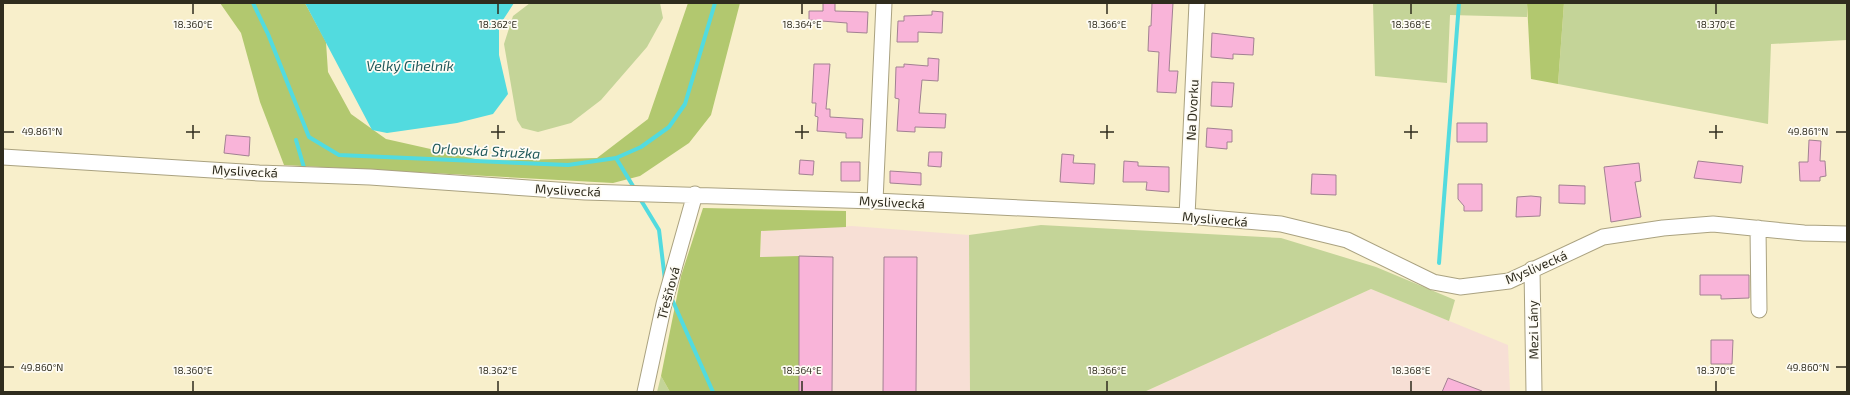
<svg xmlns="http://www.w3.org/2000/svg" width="1850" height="395" font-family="'Exo 2',sans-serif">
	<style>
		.industrial { fill: #f7dfd5 }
		.green { fill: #c4d498 }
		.forest { fill: #b2c86f }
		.water { fill: #52dbdf }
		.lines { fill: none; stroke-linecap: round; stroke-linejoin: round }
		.stream { stroke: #52dbdf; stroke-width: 4 }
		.building { fill: #f9b4d9; stroke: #a28192 }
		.minor-casing { stroke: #aaa280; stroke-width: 17 }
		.minor { stroke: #fff; stroke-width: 15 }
		.ticks { fill: none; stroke: #2f2c1e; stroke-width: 1.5 }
		.labels { text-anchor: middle; stroke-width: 3.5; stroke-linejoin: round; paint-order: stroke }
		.street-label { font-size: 13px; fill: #2f2c1e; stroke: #fefcf5 }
		.water-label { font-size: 14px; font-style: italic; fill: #1f585a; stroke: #fefcf5 }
		.ticks-label { font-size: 10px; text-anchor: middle; fill: #2f2c1e; stroke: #fefcf5; stroke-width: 3.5; stroke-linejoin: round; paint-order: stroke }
	</style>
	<rect width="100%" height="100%" fill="#f8efcb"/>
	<path class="industrial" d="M 852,226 L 969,235 L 970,392 L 799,392 L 799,257 L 760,257 L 761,231 Z
		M 1371,289 L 1508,345 L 1510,392 L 1144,392 Z"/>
	<path class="green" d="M 530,3 L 660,3 L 663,18 L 647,47 L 601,100 L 571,123 L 538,132 L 522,128 L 517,120 L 504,44 L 513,16 Z
		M 1373,3 L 1527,3 L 1527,17 L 1450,15 L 1447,83 L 1375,76 Z
		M 1564,3 L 1847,3 L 1847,40 L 1771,44 L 1768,124 L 1558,84 Z
		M 1041,225 L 1281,238 L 1376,267 L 1455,300 L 1449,321 L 1371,289 L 1144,392 L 970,392 L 969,235 Z
		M 661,376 L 670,392 L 657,392 Z"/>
	<path class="forest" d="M 220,3 L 305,3 L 326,42 L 328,72 L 351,114 L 386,139 L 484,161 L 597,158 L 648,119 L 688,3 L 740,3 L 711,115 L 689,143 L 640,176 L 613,183 L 284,165 L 260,102 L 241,33 Z
		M 1527,3 L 1564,3 L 1558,84 L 1531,79 Z
		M 703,208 L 846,211 L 846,227 L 761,231 L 760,257 L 799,256 L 799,392 L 670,392 L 661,376 L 681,276 Z"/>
	<path class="water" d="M 305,3 L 514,3 L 499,26 L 499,55 L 508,94 L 493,114 L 457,123 L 387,133 L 372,130 Z"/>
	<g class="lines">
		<path class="stream" d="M 253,3 L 268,34 L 309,137 L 339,155 L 568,165 L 616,158 L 641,147 L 669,127 L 685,104 L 715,3
			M 296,140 L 305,171
			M 616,158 L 636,191
			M 639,197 L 659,230 L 665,280
			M 1439,263 L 1459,3
			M 671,297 L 713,392"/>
	</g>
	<path class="building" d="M 823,3 L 835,3 L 835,11 L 868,12 L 867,33 L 847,32 L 847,23 L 809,20 L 809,11 L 823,11 Z
		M 1152,3 L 1173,3 L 1169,71 L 1178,71 L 1176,93 L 1157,92 L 1159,52 L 1148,51 L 1149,26 L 1151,26 Z
		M 932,11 L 943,12 L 942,33 L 918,32 L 918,42 L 897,42 L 898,21 L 904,21 L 904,16 L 932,15 Z
		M 1212,33 L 1254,38 L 1253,55 L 1233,54 L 1233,59 L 1211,57 Z
		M 928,58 L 939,59 L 938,81 L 922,80 L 919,113 L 946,114 L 945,128 L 915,127 L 915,132 L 897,131 L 899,99 L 895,98 L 896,67 L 904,67 L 904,64 L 928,66 Z
		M 814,64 L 830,64 L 826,109 L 830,109 L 830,117 L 863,119 L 862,138 L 846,138 L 846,133 L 817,131 L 818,117 L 815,116 L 816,103 L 812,103 Z
		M 1212,82 L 1234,83 L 1232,107 L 1211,106 Z
		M 1457,123 L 1487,123 L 1487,142 L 1457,142 Z
		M 1207,128 L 1232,130 L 1232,142 L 1227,142 L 1227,149 L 1206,147 Z
		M 226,135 L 250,137 L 249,156 L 224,153 Z
		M 1809,140 L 1821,141 L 1820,161 L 1825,161 L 1826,176 L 1820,177 L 1820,181 L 1800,181 L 1799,162 L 1808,162 Z
		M 929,152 L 942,152 L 941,167 L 928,166 Z
		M 1062,154 L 1074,155 L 1073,163 L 1095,164 L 1094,184 L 1060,182 Z
		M 800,160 L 814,161 L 813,175 L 799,174 Z
		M 1124,161 L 1138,162 L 1138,166 L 1169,167 L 1169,192 L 1146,190 L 1147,182 L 1123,182 Z
		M 1698,161 L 1743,166 L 1741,183 L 1694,178 Z
		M 841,162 L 860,162 L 860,181 L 841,181 Z
		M 1639,163 L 1641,181 L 1635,182 L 1641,217 L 1611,222 L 1604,167 Z
		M 890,171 L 921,173 L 921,185 L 890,183 Z
		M 1312,174 L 1336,175 L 1336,195 L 1311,194 Z
		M 1458,184 L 1482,184 L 1482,211 L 1464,211 L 1464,206 L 1458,199 Z
		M 1559,185 L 1585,186 L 1585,204 L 1559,203 Z
		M 1531,196 L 1541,197 L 1540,216 L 1516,217 L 1517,197 Z
		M 799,256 L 833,257 L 832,392 L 799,392 Z
		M 884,257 L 917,257 L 916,392 L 883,392 Z
		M 1700,275 L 1749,275 L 1749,298 L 1721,299 L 1721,295 L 1700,295 Z
		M 1711,340 L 1733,340 L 1732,364 L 1711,364 Z
		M 1448,378 L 1482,391 L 1482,392 L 1442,392 Z"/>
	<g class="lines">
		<defs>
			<path id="minor" d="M 3,157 L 259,173 L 370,177 L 585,192 L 875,201 L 1187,216 L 1281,224 L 1347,240 L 1433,282 L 1460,287 L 1509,281 L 1603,237 L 1663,228 L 1713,224 L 1804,233 L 1847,234
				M 875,201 L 884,3
				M 1187,216 L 1197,3
				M 1758,228 L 1759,310
				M 1532,269 L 1534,392
				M 645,392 L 664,304 L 695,194"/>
		</defs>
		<use href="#minor" class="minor-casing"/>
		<use href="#minor" class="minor"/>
	</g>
	<path class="ticks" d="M 193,4 L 193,14M 498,4 L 498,14M 802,4 L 802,14M 1107,4 L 1107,14M 1411,4 L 1411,14M 1716,4 L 1716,14M 193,125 L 193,139M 498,125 L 498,139M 802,125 L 802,139M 1107,125 L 1107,139M 1411,125 L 1411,139M 1716,125 L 1716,139M 4,132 L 14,132M 186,132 L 200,132M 491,132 L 505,132M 795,132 L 809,132M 1100,132 L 1114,132M 1404,132 L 1418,132M 1709,132 L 1723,132M 1836,132 L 1846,132M 4,367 L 14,367M 1836,367 L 1846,367M 193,381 L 193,391M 498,381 L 498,391M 802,381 L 802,391M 1107,381 L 1107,391M 1411,381 L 1411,391M 1716,381 L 1716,391"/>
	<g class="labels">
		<g class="street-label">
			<text transform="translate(1192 110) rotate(-87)" y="5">Na Dvorku</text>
			<text transform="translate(245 171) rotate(3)" y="5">Myslivecká</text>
			<text transform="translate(568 190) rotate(3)" y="5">Myslivecká</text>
			<text transform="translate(892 202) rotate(3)" y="5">Myslivecká</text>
			<text transform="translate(1215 219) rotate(5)" y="5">Myslivecká</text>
			<text transform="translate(1536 267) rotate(-23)" y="5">Myslivecká</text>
			<text transform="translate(668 293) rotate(-75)" y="5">Třešňová</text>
			<text transform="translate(1533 330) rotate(-91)" y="5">Mezi Lány</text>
		</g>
		<g class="water-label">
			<text x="410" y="71">Velký Cihelník</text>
			<text transform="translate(486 151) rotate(3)" y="5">Orlovská Stružka</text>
		</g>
	</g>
	<g class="ticks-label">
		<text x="193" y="28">18.360°E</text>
		<text x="498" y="28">18.362°E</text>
		<text x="802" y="28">18.364°E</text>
		<text x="1107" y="28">18.366°E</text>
		<text x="1411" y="28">18.368°E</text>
		<text x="1716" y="28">18.370°E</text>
		<text x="42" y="135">49.861°N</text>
		<text x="1808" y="135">49.861°N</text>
		<text x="42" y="371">49.860°N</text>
		<text x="1808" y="371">49.860°N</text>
		<text x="193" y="374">18.360°E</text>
		<text x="498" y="374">18.362°E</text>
		<text x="802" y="374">18.364°E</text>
		<text x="1107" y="374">18.366°E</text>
		<text x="1411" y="374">18.368°E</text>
		<text x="1716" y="374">18.370°E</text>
	</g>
	<rect width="1850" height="395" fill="none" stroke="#2f2c1e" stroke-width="8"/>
</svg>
